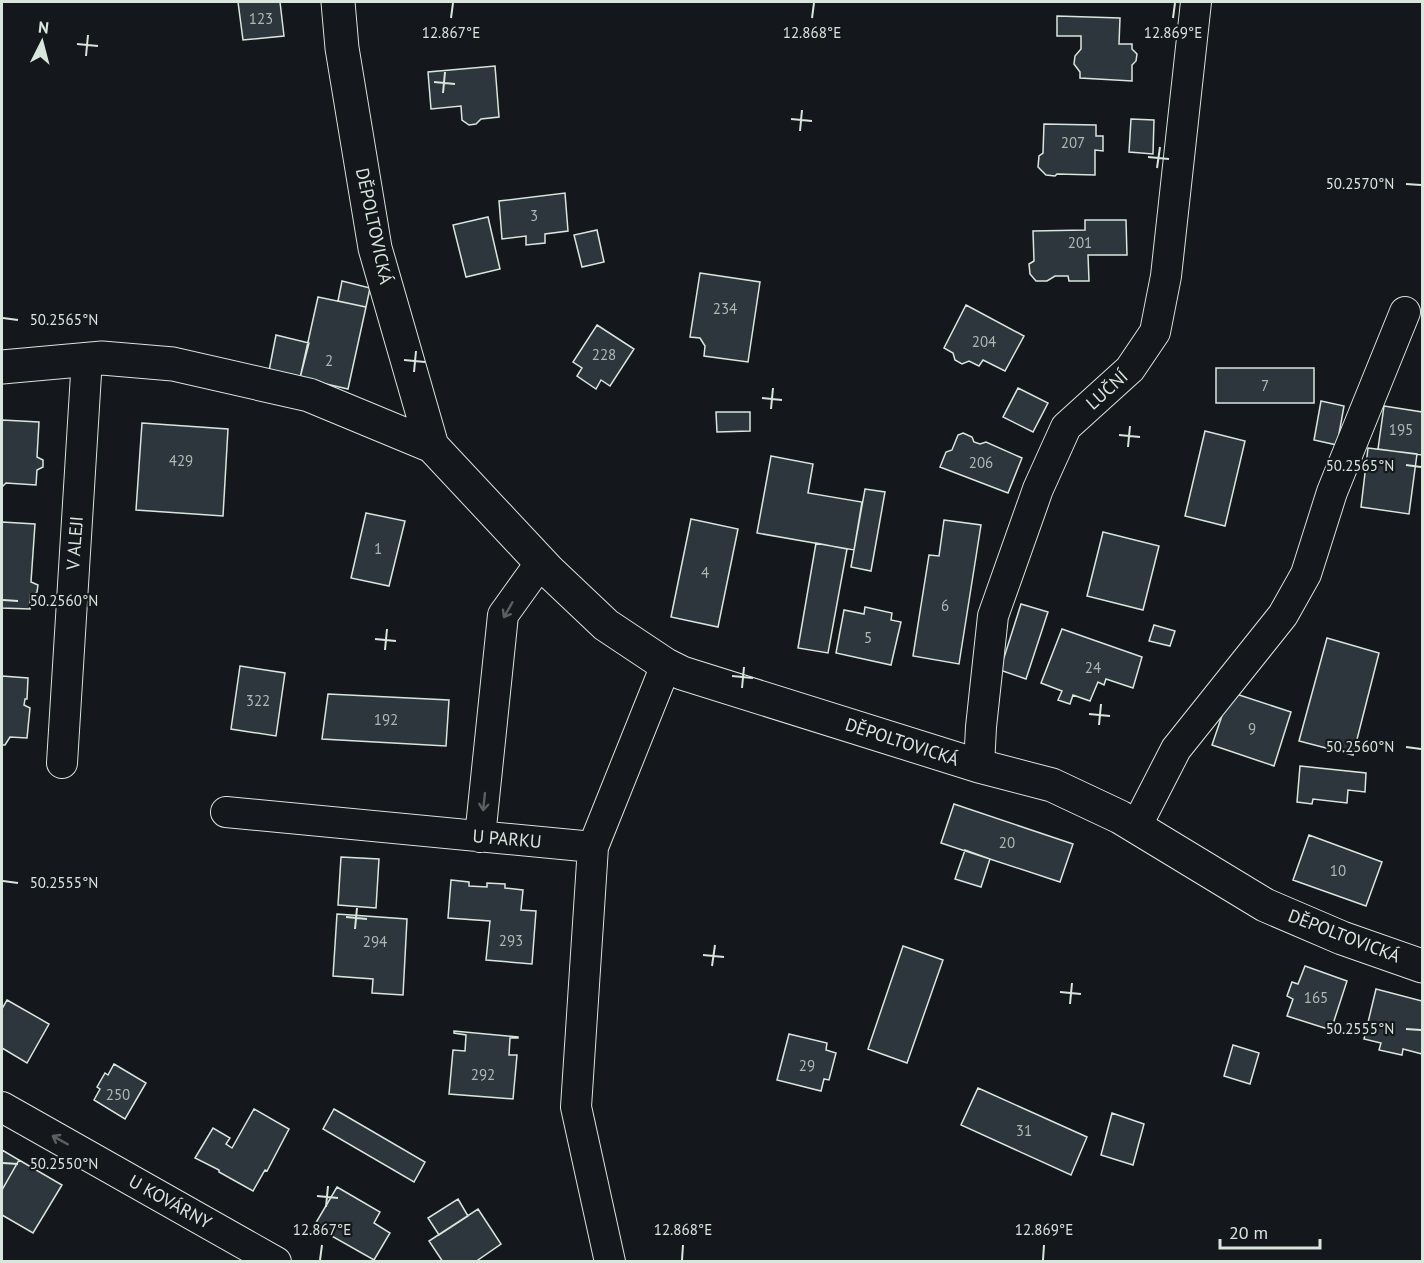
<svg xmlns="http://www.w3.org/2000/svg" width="1424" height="1263" font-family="'PT Sans',sans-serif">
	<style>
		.building { fill: #2c363c; stroke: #d8e6dc; stroke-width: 1.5 }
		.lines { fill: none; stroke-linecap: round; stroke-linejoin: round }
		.street-casing { stroke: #d8e6dc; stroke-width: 32 }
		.secondary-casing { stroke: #d8e6dc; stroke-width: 35 }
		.street { stroke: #14181c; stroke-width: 30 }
		.secondary { stroke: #14181c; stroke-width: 33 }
		.oneway { stroke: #59605f }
		.ticks { fill: none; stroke: #d8e6dc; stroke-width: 2 }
		.labels { text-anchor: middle; stroke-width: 4.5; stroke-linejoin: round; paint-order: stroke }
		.number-label { font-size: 15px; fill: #adbab4 }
		.street-label { font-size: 18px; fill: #d8e6dc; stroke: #14181c }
		.ticks-label { font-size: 15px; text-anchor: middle; fill: #d8e6dc; stroke: #14181c; stroke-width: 4.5; stroke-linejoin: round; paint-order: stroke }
	</style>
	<rect width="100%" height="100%" fill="#14181c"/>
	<path class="building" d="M 238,2 L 280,2 L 284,36 L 243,40 Z
		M 1057,16 L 1120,18 L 1119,44 L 1132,44 L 1132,49 L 1137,54 L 1136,61 L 1132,65 L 1132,81 L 1080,78 L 1080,72 L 1074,64 L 1075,56 L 1081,49 L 1081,36 L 1057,36 Z
		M 495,66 L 499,117 L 481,119 L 476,124 L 469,125 L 462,120 L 461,106 L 431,109 L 428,72 Z
		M 1131,119 L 1154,120 L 1153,154 L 1129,152 Z
		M 1044,124 L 1096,125 L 1096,136 L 1103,136 L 1103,151 L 1095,150 L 1095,175 L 1057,174 L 1055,176 L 1046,175 L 1038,167 L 1039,156 L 1043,153 Z
		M 565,193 L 568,231 L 545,234 L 545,243 L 526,245 L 526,236 L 502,239 L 499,201 Z
		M 488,217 L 500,269 L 466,277 L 453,225 Z
		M 1085,220 L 1126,220 L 1127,255 L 1088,255 L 1089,281 L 1069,281 L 1068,276 L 1055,276 L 1047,281 L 1036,281 L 1030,274 L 1029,264 L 1034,261 L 1033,231 L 1085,230 Z
		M 597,230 L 604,262 L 582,267 L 574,235 Z
		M 700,273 L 760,282 L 748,362 L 704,356 L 705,346 L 700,338 L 690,337 Z
		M 342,281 L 370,288 L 366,307 L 338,301 Z
		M 318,297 L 366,307 L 348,389 L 300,378 Z
		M 966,305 L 1024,336 L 1005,371 L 983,360 L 979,366 L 969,361 L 962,364 L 955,360 L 953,353 L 944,348 Z
		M 597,325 L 634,349 L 610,386 L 601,380 L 596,389 L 577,376 L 582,368 L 573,362 Z
		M 276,335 L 309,343 L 300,378 L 269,371 Z
		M 1216,368 L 1314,368 L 1314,403 L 1216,403 Z
		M 1018,388 L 1048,403 L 1033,432 L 1003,417 Z
		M 1321,401 L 1344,406 L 1337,445 L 1314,440 Z
		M 1384,406 L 1422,412 L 1422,455 L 1378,449 Z
		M 716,412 L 750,412 L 750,431 L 717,432 Z
		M 2,420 L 39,422 L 37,457 L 43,460 L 43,467 L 37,470 L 36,485 L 6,483 L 2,487 Z
		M 142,423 L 228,429 L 223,516 L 136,510 Z
		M 1205,431 L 1245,441 L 1225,526 L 1185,516 Z
		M 963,433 L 972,437 L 974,442 L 980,444 L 986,442 L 1022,458 L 1008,493 L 940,467 L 946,452 L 952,450 L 958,435 Z
		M 1368,448 L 1417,454 L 1409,514 L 1361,507 Z
		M 771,456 L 813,464 L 808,493 L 862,502 L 854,550 L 757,533 Z
		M 865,489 L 885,492 L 871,571 L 851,567 Z
		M 366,513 L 405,521 L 389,586 L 351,578 Z
		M 691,519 L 738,529 L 718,627 L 671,617 Z
		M 944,520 L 981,525 L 959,664 L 913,656 L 929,555 L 939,556 Z
		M 2,522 L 35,524 L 31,582 L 38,585 L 37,592 L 34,595 L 30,595 L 30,609 L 2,608 Z
		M 1103,532 L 1159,546 L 1143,610 L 1087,596 Z
		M 816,543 L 847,549 L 828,653 L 798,648 Z
		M 1021,604 L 1048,612 L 1026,679 L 1000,670 Z
		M 865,607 L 892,613 L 891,620 L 901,622 L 891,665 L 836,653 L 844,610 L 864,614 Z
		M 1154,625 L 1175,631 L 1170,646 L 1149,641 Z
		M 1062,629 L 1142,657 L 1133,688 L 1106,679 L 1104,685 L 1098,682 L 1090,701 L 1073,695 L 1070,704 L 1058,700 L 1062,691 L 1041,683 Z
		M 1327,638 L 1379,653 L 1353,755 L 1299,741 Z
		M 240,666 L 285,673 L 276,736 L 231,729 Z
		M 2,676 L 28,678 L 27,699 L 25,699 L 24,705 L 30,708 L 27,738 L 10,737 L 5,745 L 2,745 Z
		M 1230,692 L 1291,712 L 1274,766 L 1212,745 Z
		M 328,694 L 449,700 L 446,746 L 322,739 Z
		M 1300,766 L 1366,773 L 1365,792 L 1348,790 L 1347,803 L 1313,799 L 1312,804 L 1297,802 Z
		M 954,804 L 1073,844 L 1060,882 L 941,843 Z
		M 1309,835 L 1382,862 L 1366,906 L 1293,880 Z
		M 965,850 L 990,859 L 981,887 L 955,879 Z
		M 341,857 L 379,859 L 376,908 L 338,905 Z
		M 451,880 L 469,882 L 469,886 L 487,887 L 487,883 L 505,884 L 505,888 L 523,890 L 521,910 L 536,911 L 532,964 L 486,960 L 490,921 L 448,918 Z
		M 337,914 L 407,919 L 403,995 L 372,993 L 373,979 L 333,976 Z
		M 903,946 L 943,960 L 907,1063 L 868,1049 Z
		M 1305,966 L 1347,981 L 1331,1030 L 1287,1016 L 1293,999 L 1287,996 L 1292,982 L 1298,984 Z
		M 1376,989 L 1422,1001 L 1422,1054 L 1403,1049 L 1402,1055 L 1379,1050 L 1381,1043 L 1364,1039 Z
		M 7,1000 L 49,1024 L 27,1063 L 2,1048 L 2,1009 Z
		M 454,1031 L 518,1037 L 518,1038 L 510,1038 L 509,1055 L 517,1055 L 513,1099 L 449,1094 L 453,1050 L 465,1051 L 466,1035 L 454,1033 Z
		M 789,1034 L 827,1043 L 826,1050 L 836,1053 L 829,1080 L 824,1079 L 821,1091 L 777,1080 Z
		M 1233,1045 L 1259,1053 L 1250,1084 L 1224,1076 Z
		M 114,1064 L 146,1083 L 125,1119 L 94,1100 L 100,1089 L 97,1087 L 105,1073 L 108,1075 Z
		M 978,1088 L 1087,1137 L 1071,1175 L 961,1125 Z
		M 254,1109 L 289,1129 L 267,1171 L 265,1170 L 253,1191 L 219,1172 L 219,1170 L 195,1158 L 213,1128 L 230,1138 L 226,1144 L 232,1148 Z
		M 334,1109 L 425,1162 L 414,1182 L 323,1129 Z
		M 1112,1113 L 1144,1124 L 1133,1165 L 1101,1155 Z
		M 2,1150 L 19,1160 L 2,1190 Z
		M 19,1160 L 62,1185 L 33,1233 L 2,1215 L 2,1190 Z
		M 337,1187 L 380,1212 L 374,1223 L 390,1233 L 374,1260 L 314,1226 Z
		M 458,1199 L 468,1216 L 439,1235 L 428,1218 Z
		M 478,1209 L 501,1244 L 475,1262 L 443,1262 L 429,1241 Z"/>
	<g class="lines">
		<defs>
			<path id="street" d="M 62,763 L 87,358
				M 979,766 L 981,727 L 993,616 L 1038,489 L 1066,427 L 1130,369 L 1155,332 L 1166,276 L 1196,2
				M 226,812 L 593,847
				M 1136,827 L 1176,749 L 1283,615 L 1306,574 L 1332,492 L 1405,312
				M 480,837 L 503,615 L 541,562
				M 2,1107 L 276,1262
				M 610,1262 L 576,1107 L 593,847 L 666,665"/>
			<path id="secondary" d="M 338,2 L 342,48 L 375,248 L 432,446
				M 2,367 L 102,358 L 173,364 L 309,395 L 432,446 L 549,571 L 606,625 L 666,665 L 682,673 L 979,766 L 1052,785 L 1120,817 L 1265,905 L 1342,938 L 1422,966"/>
		</defs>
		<use href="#street" class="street-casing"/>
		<use href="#secondary" class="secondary-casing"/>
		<use href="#street" class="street"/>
		<use href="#secondary" class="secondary"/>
	</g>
	<defs><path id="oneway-shaft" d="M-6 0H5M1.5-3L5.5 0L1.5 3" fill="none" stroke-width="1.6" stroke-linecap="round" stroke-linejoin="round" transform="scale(1.5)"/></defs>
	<g class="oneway">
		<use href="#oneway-shaft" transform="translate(508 610) rotate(120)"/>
		<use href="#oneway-shaft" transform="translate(484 802) rotate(96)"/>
		<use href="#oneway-shaft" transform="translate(60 1140) rotate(-151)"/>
	</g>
	<path class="ticks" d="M 451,18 L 453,3M 812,18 L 814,3M 1173,18 L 1175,3M 77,44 L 98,46M 86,56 L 88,35M 434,82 L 455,84M 443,93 L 445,72M 791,119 L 812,121M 800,131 L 802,110M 1148,157 L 1169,159M 1157,168 L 1160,147M 1406,184 L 1421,185M 3,318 L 18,320M 404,360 L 425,362M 414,372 L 416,351M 762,398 L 782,400M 771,409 L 773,388M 1119,435 L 1140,437M 1128,447 L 1130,426M 1406,465 L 1421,467M 3,600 L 18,601M 375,639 L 396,641M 385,650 L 387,629M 732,676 L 753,678M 742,688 L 744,667M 1089,714 L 1110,716M 1099,725 L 1101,704M 1406,747 L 1421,749M 3,881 L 18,883M 346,917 L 367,919M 355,929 L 357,908M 703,955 L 724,957M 712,966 L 715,945M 1060,992 L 1081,994M 1070,1004 L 1072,983M 1406,1029 L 1421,1030M 3,1163 L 18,1164M 317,1196 L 338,1198M 326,1207 L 328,1186M 320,1260 L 322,1245M 682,1260 L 683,1245M 1043,1260 L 1044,1245"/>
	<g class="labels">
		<g class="number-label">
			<text x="261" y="24">123</text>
			<text x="1073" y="148">207</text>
			<text x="534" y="221">3</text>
			<text x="1080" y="248">201</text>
			<text x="725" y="314">234</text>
			<text x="984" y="347">204</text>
			<text x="604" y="360">228</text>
			<text x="329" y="366">2</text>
			<text x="1265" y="391">7</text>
			<text x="1401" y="435">195</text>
			<text x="181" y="466">429</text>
			<text x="981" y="468">206</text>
			<text x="378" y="554">1</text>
			<text x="705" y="578">4</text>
			<text x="945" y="611">6</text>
			<text x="868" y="643">5</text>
			<text x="1093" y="673">24</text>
			<text x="258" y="706">322</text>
			<text x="386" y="725">192</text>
			<text x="1252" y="734">9</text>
			<text x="1007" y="848">20</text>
			<text x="1338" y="876">10</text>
			<text x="511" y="946">293</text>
			<text x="375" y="947">294</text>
			<text x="1316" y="1003">165</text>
			<text x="807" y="1071">29</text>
			<text x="483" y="1080">292</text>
			<text x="118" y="1100">250</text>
			<text x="1024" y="1136">31</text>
		</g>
		<g class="street-label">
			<text transform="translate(374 226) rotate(78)" y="6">DĚPOLTOVICKÁ</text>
			<text transform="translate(1107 390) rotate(-42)" y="6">LUČNÍ</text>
			<text transform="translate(75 543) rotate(-86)" y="6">V ALEJI</text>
			<text transform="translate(902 742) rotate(18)" y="6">DĚPOLTOVICKÁ</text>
			<text transform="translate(507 839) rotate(5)" y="6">U PARKU</text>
			<text transform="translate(1344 936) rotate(21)" y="6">DĚPOLTOVICKÁ</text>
			<text transform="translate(170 1202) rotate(29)" y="6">U KOVÁRNY</text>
		</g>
	</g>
	<g class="ticks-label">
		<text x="451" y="38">12.867°E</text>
		<text x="812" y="38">12.868°E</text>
		<text x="1173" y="38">12.869°E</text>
		<text x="1360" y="189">50.2570°N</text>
		<text x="64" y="325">50.2565°N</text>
		<text x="1360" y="471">50.2565°N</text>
		<text x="64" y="606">50.2560°N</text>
		<text x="1360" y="752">50.2560°N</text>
		<text x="64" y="888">50.2555°N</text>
		<text x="1360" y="1034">50.2555°N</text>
		<text x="64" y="1169">50.2550°N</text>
		<text x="322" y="1235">12.867°E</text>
		<text x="683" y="1235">12.868°E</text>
		<text x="1044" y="1235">12.869°E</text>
	</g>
	<rect width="1424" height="1263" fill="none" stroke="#d8e6dc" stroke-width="6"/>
	<g transform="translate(42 42) rotate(6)" stroke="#14181c" stroke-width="4.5" paint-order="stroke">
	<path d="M0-4.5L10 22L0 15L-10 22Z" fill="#d8e6dc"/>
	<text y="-9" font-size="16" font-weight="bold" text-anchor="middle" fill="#d8e6dc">N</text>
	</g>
	<path d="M1220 1239v9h100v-9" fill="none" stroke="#d8e6dc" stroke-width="3"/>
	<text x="1229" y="1239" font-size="18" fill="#d8e6dc" stroke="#14181c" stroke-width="4.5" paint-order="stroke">20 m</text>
</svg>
